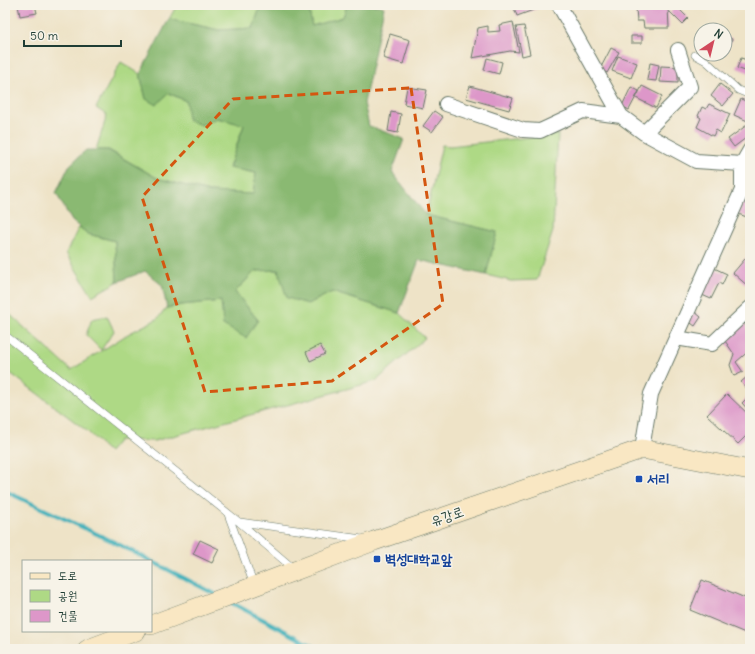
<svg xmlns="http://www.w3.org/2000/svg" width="755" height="654" font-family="Delius,'Poor Story',sans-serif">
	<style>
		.green { fill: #aed985; stroke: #668b5c }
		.forest { fill: #8ab972; stroke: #547b53 }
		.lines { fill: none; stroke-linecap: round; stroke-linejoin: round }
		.stream { stroke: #42b2bc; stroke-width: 4 }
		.building { fill: #dd97c9 }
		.service-casing { stroke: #677767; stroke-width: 8 }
		.minor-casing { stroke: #677767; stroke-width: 16 }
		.secondary-casing { stroke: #677767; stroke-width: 20 }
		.service { stroke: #fff; stroke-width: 7 }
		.minor { stroke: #fff; stroke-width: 14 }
		.secondary { stroke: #f9e7c3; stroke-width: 19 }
		.marked { fill: none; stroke: #d45610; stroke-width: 3; stroke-dasharray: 8 5; stroke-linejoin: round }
		.transit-dot { fill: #1a4fb4; stroke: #f7f3e8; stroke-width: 1.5 }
		.labels { text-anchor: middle; stroke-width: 3; stroke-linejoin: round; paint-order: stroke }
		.transit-label { font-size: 14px; font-weight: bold; fill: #164399; stroke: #f7f3e8; text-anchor: start }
		.street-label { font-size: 14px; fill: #1f3d34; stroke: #f7f3e8 }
	</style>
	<rect width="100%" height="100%" fill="#f7f3e8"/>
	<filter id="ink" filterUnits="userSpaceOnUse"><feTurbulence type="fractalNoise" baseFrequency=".025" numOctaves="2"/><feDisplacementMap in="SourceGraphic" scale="8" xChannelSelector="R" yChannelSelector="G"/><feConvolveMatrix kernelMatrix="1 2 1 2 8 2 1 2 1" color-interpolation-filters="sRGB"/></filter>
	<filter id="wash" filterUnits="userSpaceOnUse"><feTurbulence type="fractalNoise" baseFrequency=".012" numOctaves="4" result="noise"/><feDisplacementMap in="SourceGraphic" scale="16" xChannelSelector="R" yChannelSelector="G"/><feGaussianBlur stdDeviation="0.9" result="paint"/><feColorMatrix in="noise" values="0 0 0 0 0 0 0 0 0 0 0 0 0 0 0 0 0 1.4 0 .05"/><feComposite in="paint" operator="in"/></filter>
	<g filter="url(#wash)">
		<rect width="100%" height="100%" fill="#eee3c7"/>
		<path class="green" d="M 177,5 L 261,5 L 253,28 L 219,30 L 169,19 Z
			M 308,5 L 347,5 L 343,17 L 312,26 Z
			M 121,62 L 140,74 L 146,99 L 168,93 L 186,101 L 201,125 L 217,118 L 244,125 L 239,138 L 229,168 L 256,173 L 253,194 L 209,192 L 157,178 L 109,150 L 96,150 L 107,115 L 96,108 Z
			M 558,134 L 553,231 L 537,280 L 511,281 L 486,275 L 497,232 L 426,215 L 442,145 L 450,146 Z
			M 79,227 L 88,234 L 115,241 L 117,282 L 92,296 L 66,253 Z
			M 278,270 L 308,304 L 332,292 L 399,313 L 425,338 L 376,381 L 154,441 L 119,440 L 109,452 L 87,431 L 5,369 L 5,310 L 71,370 L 128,334 L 157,319 L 167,308 L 181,305 L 221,301 L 258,320 L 235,292 L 255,271 Z
			M 107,316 L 114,331 L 101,350 L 86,335 L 92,319 Z"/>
		<path class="forest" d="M 261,5 L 308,5 L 312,26 L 343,17 L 347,5 L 378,5 L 384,7 L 364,103 L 369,126 L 404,139 L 392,172 L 426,215 L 497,232 L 486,275 L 419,260 L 399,313 L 332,292 L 308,304 L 287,298 L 278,270 L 255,271 L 235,292 L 258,320 L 246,338 L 223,325 L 221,301 L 181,305 L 167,308 L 162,285 L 145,271 L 117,282 L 115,241 L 88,234 L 72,221 L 56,193 L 69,166 L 86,150 L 108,150 L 157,178 L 209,192 L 253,194 L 256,173 L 229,168 L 244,125 L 217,118 L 201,125 L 188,120 L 186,101 L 169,93 L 156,105 L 146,99 L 140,74 L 169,19 L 219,30 L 253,28 Z"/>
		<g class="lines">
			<path class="stream" d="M 5,491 L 114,542 L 151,561
				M 151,561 L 215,594
				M 230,602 L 319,649"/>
		</g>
		<g id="blocks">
			<path class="building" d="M 18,5 L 35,5 L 37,13 L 20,16 Z
				M 513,5 L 547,5 L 517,16 Z
				M 676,6 L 688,18 L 682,24 L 670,12 Z
				M 668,7 L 669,28 L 644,28 L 643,21 L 637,21 L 636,8 Z
				M 513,22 L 519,52 L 510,51 L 472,58 L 478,28 L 488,26 L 488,32 L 500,31 L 499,25 Z
				M 524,26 L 530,54 L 522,56 L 516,27 Z
				M 390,34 L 410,40 L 403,64 L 383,58 Z
				M 631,36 L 642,36 L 642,43 L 631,43 Z
				M 725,36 L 732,39 L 725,55 Z
				M 611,48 L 619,52 L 607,73 L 600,69 Z
				M 618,56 L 637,63 L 631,78 L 612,71 Z
				M 487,58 L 502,62 L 499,74 L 484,70 Z
				M 741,58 L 750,61 L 750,73 L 737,68 Z
				M 650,63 L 659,65 L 656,81 L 647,80 Z
				M 661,66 L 678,67 L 678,83 L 660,82 Z
				M 720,84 L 733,94 L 723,106 L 711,96 Z
				M 470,86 L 513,98 L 509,110 L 466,98 Z
				M 642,86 L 662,96 L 656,108 L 636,98 Z
				M 407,87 L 427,90 L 423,108 L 404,104 Z
				M 631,87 L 639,91 L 629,110 L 622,106 Z
				M 741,99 L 750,103 L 750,122 L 734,115 Z
				M 709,104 L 730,114 L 721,133 L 716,130 L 713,136 L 697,127 L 701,118 L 698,116 L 702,107 L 706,109 Z
				M 434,111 L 443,117 L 432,132 L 423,126 Z
				M 391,112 L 401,114 L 398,133 L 388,131 Z
				M 747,125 L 750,129 L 750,135 L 734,147 L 728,139 Z
				M 747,190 L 750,191 L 750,218 L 738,214 Z
				M 750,253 L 750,288 L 733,273 Z
				M 714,268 L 727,274 L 722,285 L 719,283 L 711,299 L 702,295 Z
				M 695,312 L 701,317 L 695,326 L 688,321 Z
				M 745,323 L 750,337 L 750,350 L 736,362 L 743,372 L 734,376 L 730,365 L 734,354 L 723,338 Z
				M 320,345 L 325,354 L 310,361 L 306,352 Z
				M 748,376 L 750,378 L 750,388 L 748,390 L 741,382 Z
				M 727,394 L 750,416 L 750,432 L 738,444 L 707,415 Z
				M 750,395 L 750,412 L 742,403 Z
				M 200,540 L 219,549 L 212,563 L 193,554 Z
				M 702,580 L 750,600 L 750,635 L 690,610 Z"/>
		</g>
	</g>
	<g filter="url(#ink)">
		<use href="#blocks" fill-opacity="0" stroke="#677767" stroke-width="1"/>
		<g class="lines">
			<defs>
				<path id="service" d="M 695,55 L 706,61 L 738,90 L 750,95
					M 5,335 L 239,522 L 294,569
					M 228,514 L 254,585
					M 240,522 L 362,539"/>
				<path id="minor" d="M 559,5 L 621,116
					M 446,104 L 523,130 L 540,131 L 583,111 L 621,116 L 644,133 L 696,161 L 742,164
					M 644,133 L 690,87 L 678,50
					M 676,338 L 712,344 L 750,308
					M 642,449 L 651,394 L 742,190 L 742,164 L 750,150"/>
				<path id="secondary" d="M 151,625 L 374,541 L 642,449 L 750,470
					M 88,649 L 136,631"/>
			</defs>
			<use href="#service" class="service-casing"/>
			<use href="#minor" class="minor-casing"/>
			<use href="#secondary" class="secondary-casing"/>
			<use href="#service" class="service"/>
			<use href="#minor" class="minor"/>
			<use href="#secondary" class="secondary"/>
		</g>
	</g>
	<path class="marked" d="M 411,88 L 443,304 L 332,381 L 205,392 L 142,197 L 233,99 Z"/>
	<g class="transit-dot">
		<rect x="635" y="475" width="8" height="8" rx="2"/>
		<rect x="373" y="555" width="8" height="8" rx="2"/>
	</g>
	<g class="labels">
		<g class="transit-label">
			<text x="647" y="484">서리</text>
			<text x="385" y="564">벽성대학교앞</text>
		</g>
		<g class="street-label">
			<text transform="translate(447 516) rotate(-19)" y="5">유강로</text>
		</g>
	</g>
	<rect width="755" height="654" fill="none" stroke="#f7f3e8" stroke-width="20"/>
	<rect x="22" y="560" width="130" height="72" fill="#f7f3e8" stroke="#a1aaa0"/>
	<rect x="30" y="573" width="20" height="6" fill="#f9e7c3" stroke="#a1aaa0"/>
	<text x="58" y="580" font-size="12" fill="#1f3d34">도로</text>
	<rect x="30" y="590" width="20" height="12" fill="#aed985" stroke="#a1aaa0"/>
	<text x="58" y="600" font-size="12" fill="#1f3d34">공원</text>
	<rect x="30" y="610" width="20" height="12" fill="#dd97c9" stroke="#a1aaa0"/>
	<text x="58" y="620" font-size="12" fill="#1f3d34">건물</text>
	<g transform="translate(713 42) rotate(35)"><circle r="19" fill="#f7f3e8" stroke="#a1aaa0"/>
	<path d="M0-3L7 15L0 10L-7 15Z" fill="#d1495b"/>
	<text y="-6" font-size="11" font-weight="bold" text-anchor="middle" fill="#1f3d34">N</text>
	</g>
	<path d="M24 40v6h97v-6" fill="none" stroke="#1f3d34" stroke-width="2"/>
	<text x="30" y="40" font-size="12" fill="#1f3d34" stroke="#f7f3e8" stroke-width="3" paint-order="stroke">50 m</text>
</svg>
